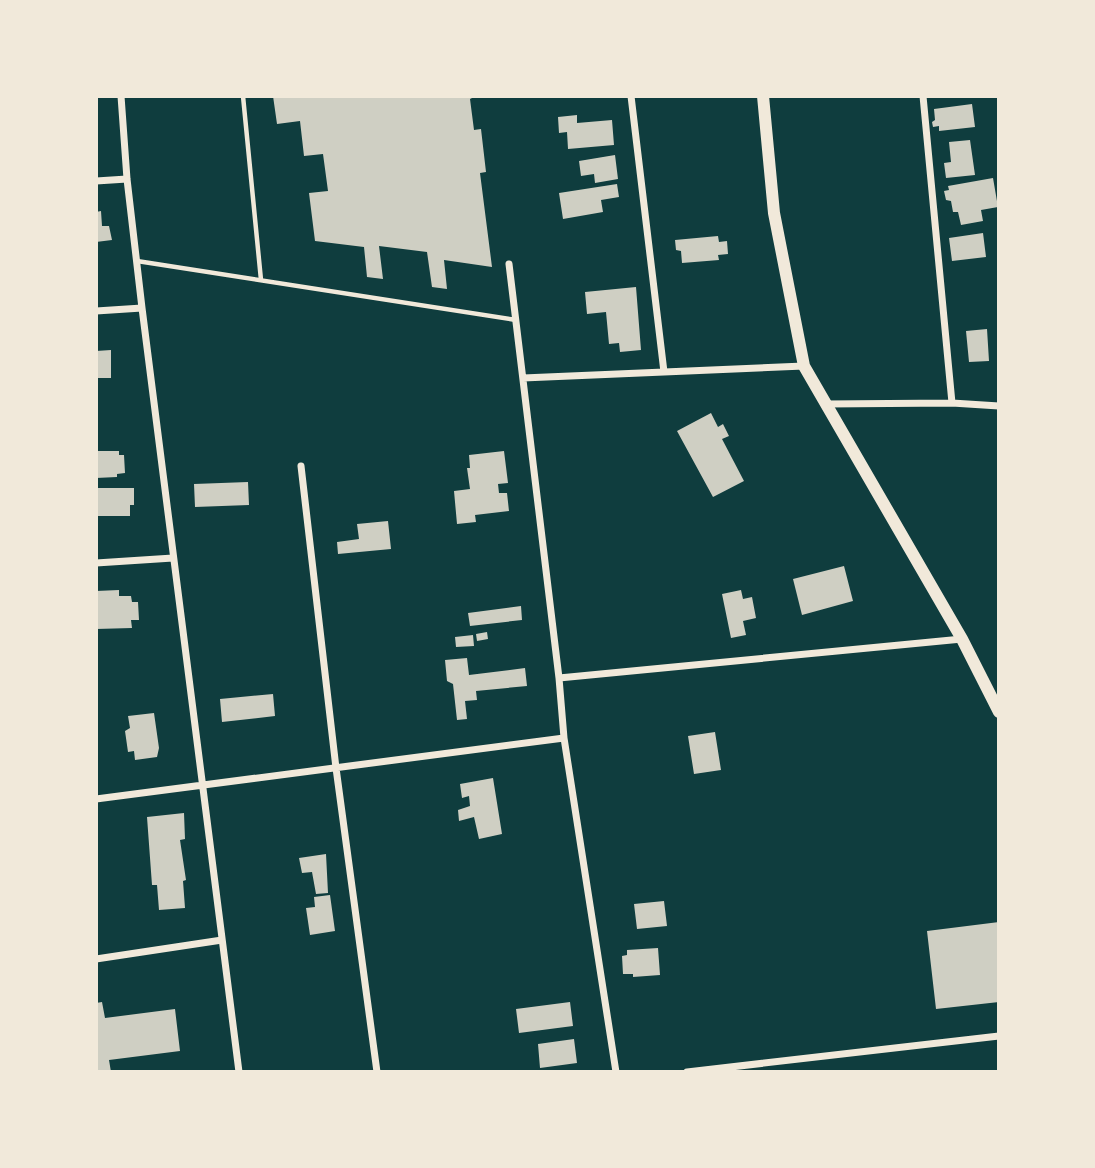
<svg xmlns="http://www.w3.org/2000/svg" width="1095" height="1168" font-family="Ubuntu,sans-serif">
	<style>
		.building { fill: #cfcfc3 }
		.lines { fill: none; stroke-linecap: round; stroke-linejoin: round }
		.service { stroke: #f1e9da; stroke-width: 4.5 }
		.minor { stroke: #f1e9da; stroke-width: 7 }
		.secondary { stroke: #f1e9da; stroke-width: 12 }
	</style>
	<rect width="100%" height="100%" fill="#0f3d3e"/>
	<path class="building" d="M 273,96 L 476,96 L 470,99 L 474,130 L 481,129 L 486,172 L 480,173 L 492,267 L 444,260 L 447,289 L 432,287 L 427,252 L 379,246 L 383,279 L 367,277 L 364,247 L 315,241 L 309,193 L 328,191 L 323,154 L 304,156 L 300,121 L 277,124 Z
		M 972,104 L 975,127 L 939,131 L 939,126 L 933,127 L 932,122 L 935,120 L 934,109 Z
		M 577,115 L 577,123 L 612,120 L 614,145 L 568,149 L 567,132 L 559,133 L 558,117 Z
		M 970,140 L 975,175 L 946,178 L 944,163 L 951,162 L 949,142 Z
		M 615,155 L 618,179 L 595,183 L 594,174 L 581,176 L 579,161 Z
		M 993,178 L 998,207 L 981,210 L 983,221 L 961,225 L 958,212 L 953,212 L 951,201 L 946,200 L 944,191 L 949,190 L 948,186 Z
		M 617,184 L 619,197 L 601,200 L 603,212 L 563,219 L 559,193 Z
		M 101,211 L 102,226 L 109,226 L 112,240 L 96,242 L 96,212 Z
		M 983,233 L 986,257 L 952,261 L 949,238 Z
		M 718,236 L 719,242 L 727,241 L 728,254 L 718,255 L 719,260 L 682,263 L 681,251 L 676,250 L 675,240 Z
		M 636,287 L 641,350 L 620,352 L 619,343 L 609,344 L 606,312 L 587,314 L 585,292 Z
		M 987,329 L 989,361 L 969,362 L 966,331 Z
		M 111,350 L 111,378 L 96,378 L 96,351 Z
		M 711,413 L 718,427 L 723,424 L 729,436 L 722,439 L 744,481 L 713,497 L 677,431 Z
		M 96,451 L 119,451 L 119,455 L 124,455 L 125,473 L 117,474 L 117,477 L 96,478 Z
		M 504,451 L 508,483 L 498,484 L 499,493 L 507,493 L 509,511 L 475,515 L 476,522 L 457,524 L 454,491 L 470,489 L 467,468 L 470,468 L 469,455 Z
		M 248,482 L 249,505 L 195,507 L 194,484 Z
		M 96,488 L 134,488 L 134,505 L 130,505 L 130,516 L 96,516 Z
		M 388,521 L 391,549 L 338,554 L 337,542 L 359,539 L 357,524 Z
		M 844,566 L 853,601 L 802,615 L 793,579 Z
		M 119,590 L 119,596 L 131,596 L 132,602 L 138,602 L 139,620 L 131,620 L 132,628 L 96,629 L 96,591 Z
		M 741,590 L 743,599 L 752,597 L 756,618 L 743,621 L 746,635 L 731,638 L 722,594 Z
		M 521,606 L 522,620 L 470,626 L 468,613 Z
		M 487,632 L 488,639 L 477,641 L 476,634 Z
		M 473,635 L 474,646 L 456,647 L 455,637 Z
		M 467,658 L 469,675 L 525,668 L 527,686 L 476,691 L 477,700 L 465,701 L 467,719 L 457,720 L 453,684 L 447,681 L 445,660 Z
		M 273,694 L 275,716 L 222,722 L 220,699 Z
		M 154,713 L 159,748 L 157,757 L 135,760 L 134,751 L 128,752 L 125,731 L 130,728 L 128,716 Z
		M 715,732 L 721,770 L 694,774 L 688,736 Z
		M 493,778 L 502,834 L 479,839 L 474,817 L 459,821 L 458,810 L 470,806 L 469,796 L 462,798 L 460,784 Z
		M 184,813 L 185,839 L 180,840 L 186,880 L 183,881 L 185,908 L 159,910 L 157,885 L 152,885 L 147,817 Z
		M 326,854 L 328,893 L 316,894 L 312,872 L 302,873 L 299,858 Z
		M 330,895 L 335,931 L 310,935 L 306,908 L 315,907 L 314,897 Z
		M 664,901 L 667,926 L 637,929 L 634,904 Z
		M 999,922 L 999,1002 L 936,1009 L 927,931 Z
		M 658,948 L 660,975 L 633,977 L 633,974 L 623,974 L 622,956 L 627,955 L 627,950 Z
		M 102,1002 L 105,1018 L 175,1009 L 180,1051 L 109,1060 L 111,1072 L 96,1072 L 96,1003 Z
		M 570,1002 L 573,1026 L 519,1033 L 516,1009 Z
		M 574,1039 L 577,1063 L 540,1068 L 538,1044 Z"/>
	<g class="lines">
		<path class="service" d="M 243,96 L 261,280
			M 137,261 L 516,320"/>
		<path class="minor" d="M 121,96 L 127,179 L 142,308 L 239,1072
			M 631,96 L 664,372
			M 923,96 L 952,403
			M 96,181 L 127,179
			M 509,264 L 559,678 L 564,738 L 616,1072
			M 96,311 L 142,308
			M 523,378 L 804,366
			M 826,404 L 952,403 L 999,406
			M 301,466 L 336,768 L 377,1072
			M 96,563 L 173,558
			M 559,678 L 962,639
			M 96,799 L 564,738
			M 96,959 L 222,940
			M 687,1072 L 999,1036"/>
		<path class="secondary" d="M 763,96 L 774,213 L 804,366 L 962,639 L 999,712"/>
	</g>
	<rect width="1095" height="1168" fill="none" stroke="#f1e9da" stroke-width="196"/>
</svg>
